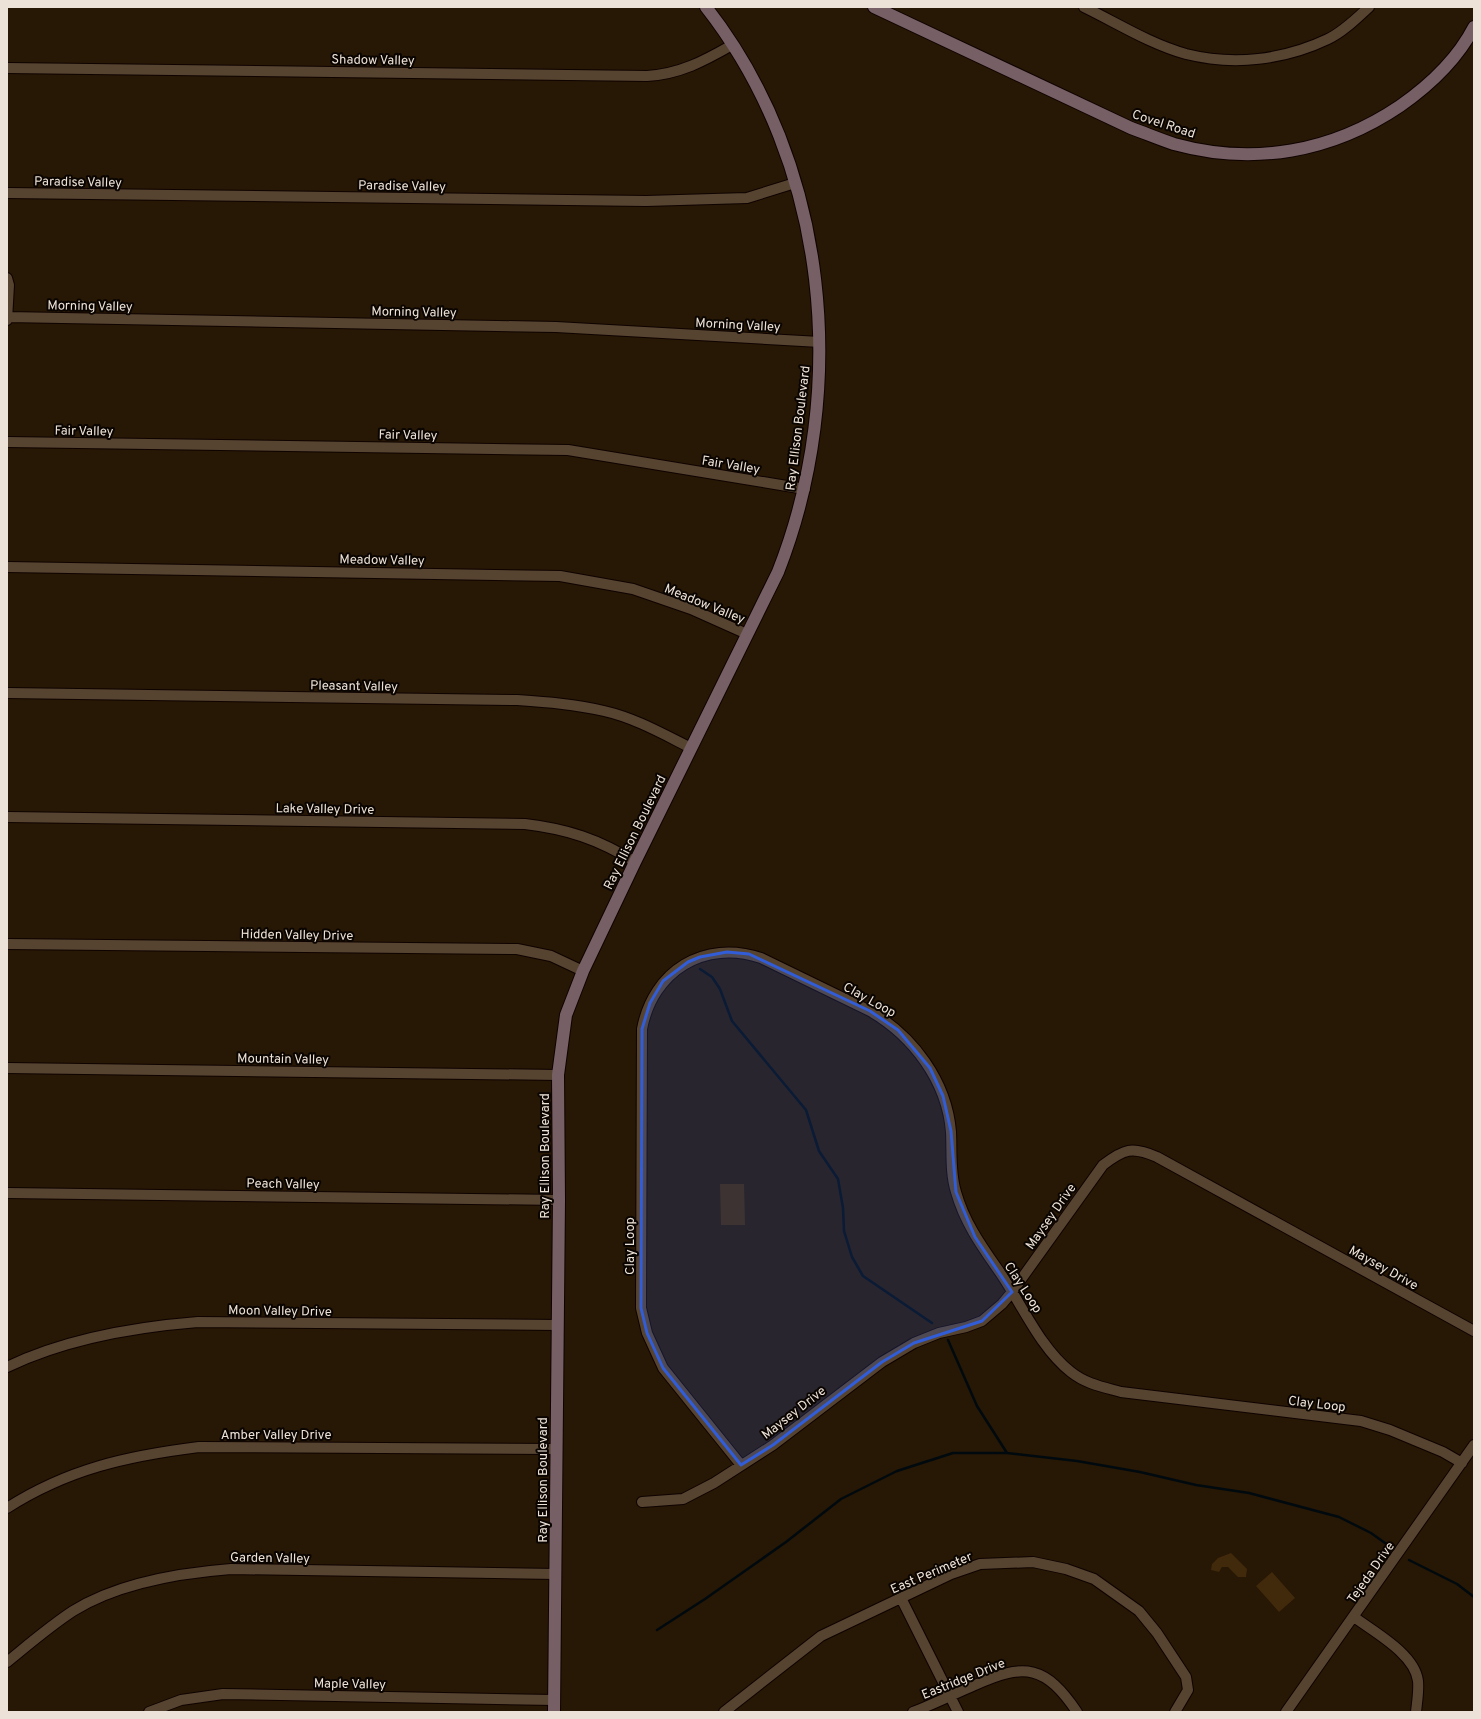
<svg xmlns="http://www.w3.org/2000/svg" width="1481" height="1719" font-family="Overpass,sans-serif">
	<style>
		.green { fill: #41290b }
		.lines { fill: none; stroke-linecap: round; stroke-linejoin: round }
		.stream { stroke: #000a0e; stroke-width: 2.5 }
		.street-casing { stroke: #0f0300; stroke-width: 12 }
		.secondary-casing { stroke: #0f0300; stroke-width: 14 }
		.street { stroke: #564431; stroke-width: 10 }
		.secondary { stroke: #765f65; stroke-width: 12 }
		.marked { fill: #325dd8; fill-opacity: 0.2; stroke: #325dd8; stroke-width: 3; stroke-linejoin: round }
		.labels { text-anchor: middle; stroke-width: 4; stroke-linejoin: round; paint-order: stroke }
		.street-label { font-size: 13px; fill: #ede2d7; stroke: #0a0501 }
	</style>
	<rect width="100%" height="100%" fill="#271705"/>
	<path class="green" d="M 720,1184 L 744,1184 L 745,1225 L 721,1225 Z
		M 1231,1553 L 1247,1569 L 1246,1577 L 1238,1577 L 1228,1567 L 1222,1567 L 1219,1572 L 1211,1570 L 1212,1564 L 1218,1558 Z
		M 1272,1572 L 1295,1598 L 1279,1612 L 1256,1586 Z"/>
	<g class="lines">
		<path class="stream" d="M 700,969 L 712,977 L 720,989 L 732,1021 L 806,1110 L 819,1151 L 838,1179 L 843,1208 L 844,1231 L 852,1257 L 863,1276 L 932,1323
			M 948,1340 L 977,1406 L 1007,1453
			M 1409,1560 L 1457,1584 L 1474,1597
			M 657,1630 L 705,1599 L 786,1542 L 841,1499 L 897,1471 L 953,1453 L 1007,1453 L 1077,1461 L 1140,1472 L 1196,1485 L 1249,1493 L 1339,1517 L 1371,1533 L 1392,1548"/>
		<defs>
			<path id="street" d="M 1084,7 C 1117,23 1150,44 1186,54 C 1234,66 1284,60 1328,39 C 1343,32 1357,18 1369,7
				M 7,68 L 647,76 C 680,74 704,61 732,45
				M 7,193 L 646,201 L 747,198 L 795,183
				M 7,278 L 9,285 L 7,320
				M 7,317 L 556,327 L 820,342
				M 7,442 L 568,450 L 805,489
				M 7,567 L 560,576 L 633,589 L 691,609 L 747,634
				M 7,693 L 516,700 C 545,702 575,704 604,711 C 635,718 663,734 691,748
				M 7,817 L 525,824 C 567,829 598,839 635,862
				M 7,944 L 517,949 L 551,956 L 583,971
				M 7,1068 L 558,1075
				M 7,1193 L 559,1200
				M 7,1367 C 65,1339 135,1327 198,1322 L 558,1325
				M 741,1465 L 663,1368 L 647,1333 L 641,1308 L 642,1029 C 653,971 704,939 761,958 L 870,1011 C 913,1036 947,1081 951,1132 C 952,1152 950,1173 956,1192 C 965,1224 983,1248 1001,1274 C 1022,1305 1041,1349 1071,1372 C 1086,1384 1103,1387 1121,1392 L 1361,1421 L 1390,1430 L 1443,1452 L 1462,1463
				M 642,1502 L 683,1499 L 714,1483 L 773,1445 L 882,1362 L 914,1343 L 939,1333 L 966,1327 L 982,1321 L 1002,1304 L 1012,1292 L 1103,1165 C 1124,1149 1132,1146 1157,1157 L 1474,1331
				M 7,1508 C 68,1469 127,1456 199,1447 L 556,1449
				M 901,1598 L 958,1712
				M 1354,1617 C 1374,1632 1415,1654 1418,1681 C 1419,1691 1417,1702 1416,1712
				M 7,1662 C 28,1645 50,1626 73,1611 C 118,1583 179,1573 231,1569 L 556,1574
				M 149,1712 L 181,1700 L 223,1694 L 554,1700
				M 724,1712 L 821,1636 L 951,1574 L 980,1564 L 1033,1562 L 1066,1569 L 1094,1579 L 1139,1611 L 1157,1633 L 1186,1677 L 1188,1690 L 1175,1712
				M 913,1712 C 934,1704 954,1694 975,1685 C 1025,1662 1046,1666 1077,1712
				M 1286,1712 L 1474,1445"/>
			<path id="secondary" d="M 874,7 L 1131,128 C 1145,133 1159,139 1174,144 C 1254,166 1332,152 1400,106 C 1430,85 1457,60 1474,27
				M 554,1712 L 559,1200 L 558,1075 L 566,1015 L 583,971 L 635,862 L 778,572 C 850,389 829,164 706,7"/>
		</defs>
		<use href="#street" class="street-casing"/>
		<use href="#secondary" class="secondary-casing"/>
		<use href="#street" class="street"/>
		<use href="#secondary" class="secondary"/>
	</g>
	<path class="marked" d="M 727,952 L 749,954 L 870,1011 L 898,1030 L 930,1068 L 943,1096 L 951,1131 L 956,1192 L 975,1237 L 1012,1292 L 982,1321 L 914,1343 L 882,1362 L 773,1445 L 741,1465 L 663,1368 L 647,1333 L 641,1308 L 642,1029 L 650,1003 L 663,981 L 688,962 L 700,957 Z"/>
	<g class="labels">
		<g class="street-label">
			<text transform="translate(373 59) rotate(1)" y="5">Shadow Valley</text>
			<text transform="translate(1164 123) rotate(18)" y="5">Covel Road</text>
			<text transform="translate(78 181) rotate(1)" y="5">Paradise Valley</text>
			<text transform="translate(402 185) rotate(1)" y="5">Paradise Valley</text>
			<text transform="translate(90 305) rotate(1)" y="5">Morning Valley</text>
			<text transform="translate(414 311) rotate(1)" y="5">Morning Valley</text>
			<text transform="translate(738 324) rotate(3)" y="5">Morning Valley</text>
			<text transform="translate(797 428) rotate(-83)" y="5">Ray Ellison Boulevard</text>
			<text transform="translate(84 430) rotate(1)" y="5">Fair Valley</text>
			<text transform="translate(408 434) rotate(1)" y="5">Fair Valley</text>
			<text transform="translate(731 464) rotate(9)" y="5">Fair Valley</text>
			<text transform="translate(382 559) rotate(1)" y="5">Meadow Valley</text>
			<text transform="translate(705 603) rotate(22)" y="5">Meadow Valley</text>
			<text transform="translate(354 685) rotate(1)" y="5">Pleasant Valley</text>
			<text transform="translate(325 808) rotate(1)" y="5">Lake Valley Drive</text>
			<text transform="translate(634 832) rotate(-64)" y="5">Ray Ellison Boulevard</text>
			<text transform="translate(297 934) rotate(1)" y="5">Hidden Valley Drive</text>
			<text transform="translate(870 999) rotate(29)" y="5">Clay Loop</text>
			<text transform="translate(283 1058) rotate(1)" y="5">Mountain Valley</text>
			<text transform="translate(544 1156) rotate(-90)" y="5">Ray Ellison Boulevard</text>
			<text transform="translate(283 1183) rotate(1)" y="5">Peach Valley</text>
			<text transform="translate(1050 1216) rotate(-55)" y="5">Maysey Drive</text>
			<text transform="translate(629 1246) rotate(-90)" y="5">Clay Loop</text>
			<text transform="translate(1384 1267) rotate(29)" y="5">Maysey Drive</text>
			<text transform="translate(1024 1287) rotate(57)" y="5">Clay Loop</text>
			<text transform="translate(280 1310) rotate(1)" y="5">Moon Valley Drive</text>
			<text transform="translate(1317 1403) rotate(7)" y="5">Clay Loop</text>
			<text transform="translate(793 1412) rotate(-38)" y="5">Maysey Drive</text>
			<text x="276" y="1439">Amber Valley Drive</text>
			<text transform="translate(542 1480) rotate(-90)" y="5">Ray Ellison Boulevard</text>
			<text transform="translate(270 1557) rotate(1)" y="5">Garden Valley</text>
			<text transform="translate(931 1572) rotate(-23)" y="5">East Perimeter</text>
			<text transform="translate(1370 1572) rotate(-55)" y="5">Tejeda Drive</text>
			<text transform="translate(963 1678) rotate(-22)" y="5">Eastridge Drive</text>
			<text transform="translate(350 1683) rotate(1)" y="5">Maple Valley</text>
		</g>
	</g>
	<rect width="1481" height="1719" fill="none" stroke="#ede2d7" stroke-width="16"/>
</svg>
